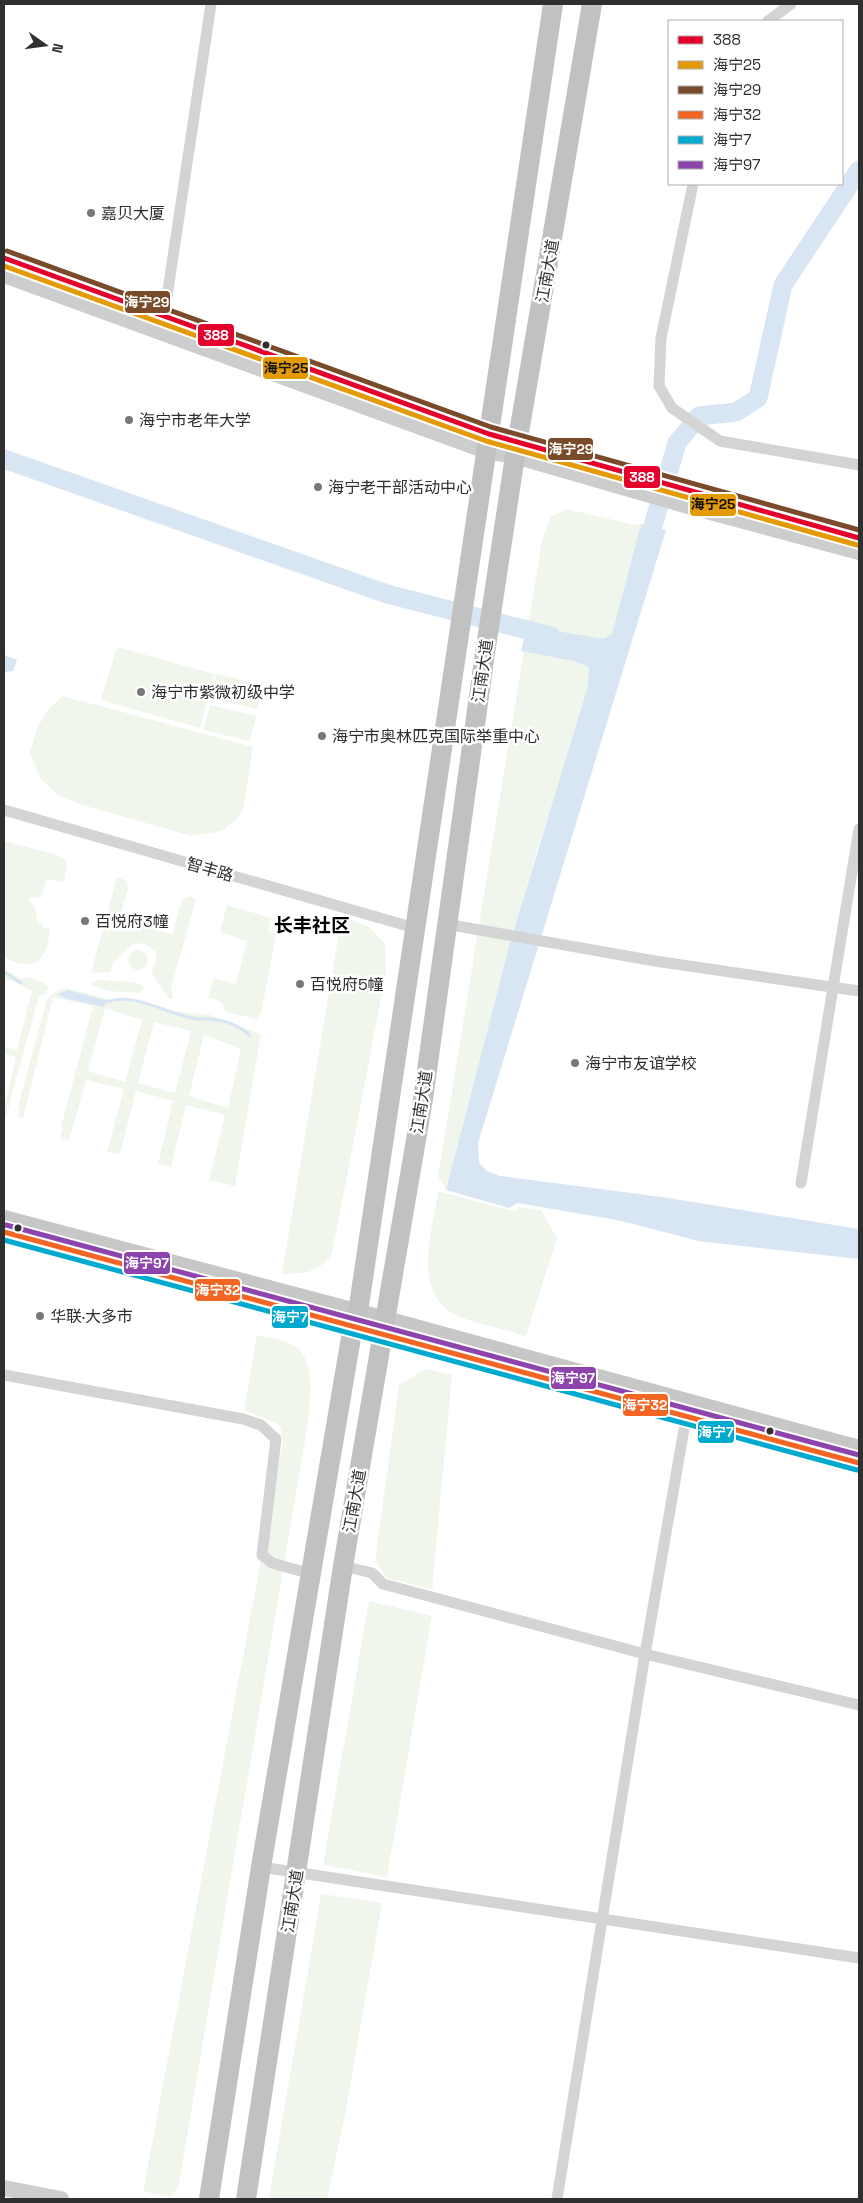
<svg xmlns="http://www.w3.org/2000/svg" width="863" height="2203" font-family="'Space Grotesk','Noto Sans SC',sans-serif">
	<style>
		.green { fill: #f0f6ec; fill-rule: evenodd }
		.water { fill: #d8e6f4 }
		.lines { fill: none; stroke-linecap: round; stroke-linejoin: round }
		.stream { stroke: #d8e6f4; stroke-width: 3 }
		.river { stroke: #d8e6f4; stroke-width: 19 }
		.street { stroke: #d4d4d4; stroke-width: 11 }
		.secondary { stroke: #cdcdcd; stroke-width: 16 }
		.primary { stroke: #c7c7c7; stroke-width: 18 }
		.highway { stroke: #c1c1c1; stroke-width: 20 }
		.bus-1-casing { stroke: #fff; stroke-width: 9 }
		.bus-2-casing { stroke: #fff; stroke-width: 9 }
		.bus-3-casing { stroke: #fff; stroke-width: 9 }
		.bus-4-casing { stroke: #fff; stroke-width: 9 }
		.bus-5-casing { stroke: #fff; stroke-width: 9 }
		.bus-6-casing { stroke: #fff; stroke-width: 9 }
		.bus-1 { stroke: #e4002b; stroke-width: 5 }
		.bus-2 { stroke: #e39a05; stroke-width: 5 }
		.bus-3 { stroke: #7a4b2a; stroke-width: 5 }
		.bus-4 { stroke: #f26522; stroke-width: 5 }
		.bus-5 { stroke: #00a9ce; stroke-width: 5 }
		.bus-6 { stroke: #8e44ad; stroke-width: 5 }
		.poi-dot { fill: #787878; stroke: #fff; stroke-width: 2 }
		.bus-dot { fill: #2f2f2f; stroke: #fff; stroke-width: 2 }
		.labels { text-anchor: middle; stroke-width: 5; stroke-linejoin: round; paint-order: stroke }
		.poi-label { font-size: 16px; fill: #2f2f2f; stroke: #fff; text-anchor: start }
		.street-label { font-size: 16px; fill: #2f2f2f; stroke: #fff }
		.quarter-label { font-size: 19px; font-weight: bold; fill: #000; stroke: #fff }
		.line-badge { stroke: #fff; stroke-width: 2 }
		.badge-label { font-size: 14px; text-anchor: middle; font-weight: bold; fill: #fff }
		.pale-badge-label { font-size: 14px; text-anchor: middle; font-weight: bold; fill: #111 }
	</style>
	<rect width="100%" height="100%" fill="#fff"/>
	<path class="green" d="M 566,509 L 635,525 L 641,524 L 612,634 L 539,844 L 511,939 L 446,1190 L 438,1176 L 542,540 L 551,517 Z
		M 117,647 L 214,674 L 200,728 L 101,700 Z
		M 216,674 L 263,685 L 257,709 L 210,698 Z
		M 63,696 L 253,747 L 244,806 L 239,817 L 222,831 L 191,836 L 79,804 L 58,795 L 40,778 L 30,753 L 37,728 L 49,708 Z
		M 210,705 L 256,716 L 250,741 L 204,730 Z
		M 4,841 L 58,855 L 67,862 L 64,882 L 47,879 L 41,898 L 30,897 L 29,900 L 36,909 L 37,920 L 45,928 L 50,928 C 47,962 35,973 4,957 Z
		M 117,877 L 127,881 L 128,889 L 120,915 L 138,921 L 140,914 L 158,919 L 156,930 L 172,934 L 182,899 L 190,896 L 196,900 L 171,988 L 173,999 L 169,999 L 151,972 L 155,964 L 156,953 C 135,931 127,951 112,964 L 111,972 L 91,973 Z
		M 227,905 L 271,918 L 268,931 L 276,934 L 261,1014 L 256,1019 L 226,1012 L 222,1002 L 208,997 L 214,978 L 236,984 L 247,941 L 220,932 Z
		M 342,916 L 369,927 L 385,944 L 386,973 L 332,1254 C 317,1274 305,1273 282,1274 Z
		M128 960a10 10 0 1 1 20 0a10 10 0 1 1-20 0Z
		M 4,969 L 20,979 L 29,977 L 49,986 L 46,993 L 39,996 L 6,1116 L 4,1115 L 4,1108 L 16,1057 L 4,1054 L 4,1047 L 17,1050 L 32,991 L 11,980 L 4,980 Z
		M 96,980 L 135,982 L 145,987 L 140,993 C 123,991 105,994 91,984 Z
		M 66,988 L 108,999 L 132,999 L 172,1011 L 210,1015 L 261,1034 L 235,1186 L 209,1180 L 225,1115 L 186,1105 L 171,1167 L 158,1164 L 173,1101 L 136,1091 L 120,1154 L 107,1152 L 124,1089 L 86,1080 L 69,1141 L 60,1139 L 63,1128 L 61,1127 L 93,1006 L 53,997 L 23,1118 L 19,1117 L 19,1103 L 47,999 L 55,992 ZM 105,1008 L 142,1020 L 125,1082 L 88,1071 ZM 154,1022 L 191,1031 L 175,1093 L 138,1083 ZM 204,1035 L 241,1049 L 228,1108 L 189,1096 Z
		M 438,1191 L 516,1212 L 519,1207 L 541,1210 L 557,1238 L 526,1336 C 508,1330 467,1322 452,1313 C 412,1289 433,1228 438,1191 Z
		M 257,1335 C 268,1338 281,1339 291,1344 C 318,1357 309,1399 308,1423 L 178,2189 L 170,2197 L 143,2192 L 283,1442 L 280,1425 L 244,1410 Z
		M 426,1369 L 452,1375 L 432,1589 L 387,1578 L 375,1561 L 399,1385 Z
		M 369,1601 L 432,1616 L 387,1877 L 323,1865 Z
		M 321,1894 L 382,1903 L 345,2115 L 327,2199 L 269,2199 Z"/>
	<path class="water" d="M 641,524 L 666,530 L 478,1143 L 479,1163 L 487,1171 L 500,1176 L 662,1197 L 859,1229 L 859,1259 L 698,1241 L 622,1221 L 518,1203 L 509,1208 L 446,1190 L 511,939 L 588,686 L 589,667 L 574,661 L 521,651 L 527,626 L 604,639 L 612,634 Z
		M 4,655 L 17,660 L 13,671 L 4,672 Z
		M 68,990 L 109,1001 L 103,1007 L 64,998 L 58,994 Z"/>
	<g class="lines">
		<path class="stream" d="M 4,972 L 21,983
			M 109,1001 C 136,993 165,1013 192,1018 C 199,1020 205,1018 211,1019 C 224,1020 243,1027 250,1036"/>
		<path class="river" d="M 4,459 L 387,594 L 551,636
			M 646,550 L 677,443 L 699,416 L 736,412 L 758,398 L 783,285 L 859,170"/>
		<path class="street" d="M 768,21 L 791,4
			M 693,184 L 661,338 L 659,386 L 672,408 L 720,441 L 859,465
			M 163,323 L 211,4
			M 4,810 L 415,928
			M 446,924 L 655,961 L 859,991
			M 801,1183 L 859,829
			M 4,1375 L 243,1419 L 261,1425 L 276,1439 L 262,1555 L 272,1563 L 311,1574
			M 343,1566 L 372,1573 L 383,1584 L 645,1654 L 859,1705
			M 261,1867 L 859,1958
			M 557,2199 L 645,1654 L 687,1412"/>
		<path class="secondary" d="M 4,258 L 489,434 L 859,538
			M 4,275 L 486,451 L 515,456 L 688,506 L 859,552
			M 4,2188 L 61,2199"/>
		<path class="primary" d="M 4,1219 L 386,1320 L 859,1449
			M 4,1232 L 859,1463"/>
		<path class="highway" d="M 209,2199 L 261,1867 L 353,1326 L 358,1312 L 553,4
			M 246,2199 L 343,1566 L 423,1099 L 484,660 L 515,456 L 592,4"/>
		<defs>
			<path id="bus-1" d="M 4,258 L 489,434 L 859,538"/>
			<path id="bus-2" d="M 4,266 L 486,441 L 857,545"/>
			<path id="bus-3" d="M 7,251 L 491,427 L 859,530"/>
			<path id="bus-4" d="M 4,1232 L 859,1463"/>
			<path id="bus-5" d="M 4,1240 L 857,1470"/>
			<path id="bus-6" d="M 6,1225 L 859,1455"/>
		</defs>
		<use href="#bus-1" class="bus-1-casing"/>
		<use href="#bus-2" class="bus-2-casing"/>
		<use href="#bus-3" class="bus-3-casing"/>
		<use href="#bus-4" class="bus-4-casing"/>
		<use href="#bus-5" class="bus-5-casing"/>
		<use href="#bus-6" class="bus-6-casing"/>
		<use href="#bus-1" class="bus-1"/>
		<use href="#bus-2" class="bus-2"/>
		<use href="#bus-3" class="bus-3"/>
		<use href="#bus-4" class="bus-4"/>
		<use href="#bus-5" class="bus-5"/>
		<use href="#bus-6" class="bus-6"/>
	</g>
	<g class="poi-dot">
		<circle cx="91" cy="213" r="5"/>
		<circle cx="129" cy="420" r="5"/>
		<circle cx="318" cy="487" r="5"/>
		<circle cx="141" cy="692" r="5"/>
		<circle cx="322" cy="736" r="5"/>
		<circle cx="85" cy="921" r="5"/>
		<circle cx="300" cy="984" r="5"/>
		<circle cx="575" cy="1063" r="5"/>
		<circle cx="40" cy="1316" r="5"/>
	</g>
	<g class="bus-dot">
		<circle cx="266" cy="345" r="4.5"/>
		<circle cx="18" cy="1228" r="4.5"/>
		<circle cx="770" cy="1431" r="4.5"/>
	</g>
	<g class="labels">
		<g class="poi-label">
			<text x="101" y="219">嘉贝大厦</text>
			<text x="139" y="426">海宁市老年大学</text>
			<text x="328" y="493">海宁老干部活动中心</text>
			<text x="151" y="698">海宁市紫微初级中学</text>
			<text x="332" y="742">海宁市奥林匹克国际举重中心</text>
			<text x="95" y="927">百悦府3幢</text>
			<text x="310" y="990">百悦府5幢</text>
			<text x="585" y="1069">海宁市友谊学校</text>
			<text x="50" y="1322">华联·大多市</text>
		</g>
		<g class="street-label">
			<text transform="translate(547 271) rotate(-80)" y="6">江南大道</text>
			<text transform="translate(482 671) rotate(-82)" y="6">江南大道</text>
			<text transform="translate(210 869) rotate(16)" y="6">智丰路</text>
			<text transform="translate(421 1102) rotate(-81)" y="6">江南大道</text>
			<text transform="translate(354 1501) rotate(-80)" y="6">江南大道</text>
			<text transform="translate(292 1901) rotate(-81)" y="6">江南大道</text>
		</g>
		<g class="quarter-label">
			<text x="312" y="932">长丰社区</text>
		</g>
	</g>
	<g class="line-badge">
		<rect x="124" y="290" width="47" height="24" rx="5" fill="#7a4b2a"/>
		<rect x="197" y="323" width="38" height="24" rx="5" fill="#e4002b"/>
		<rect x="262" y="356" width="47" height="24" rx="5" fill="#e39a05"/>
		<rect x="547" y="437" width="47" height="24" rx="5" fill="#7a4b2a"/>
		<rect x="623" y="465" width="38" height="24" rx="5" fill="#e4002b"/>
		<rect x="689" y="493" width="48" height="24" rx="5" fill="#e39a05"/>
		<rect x="123" y="1251" width="48" height="24" rx="5" fill="#8e44ad"/>
		<rect x="194" y="1278" width="47" height="24" rx="5" fill="#f26522"/>
		<rect x="271" y="1305" width="38" height="24" rx="5" fill="#00a9ce"/>
		<rect x="550" y="1366" width="47" height="24" rx="5" fill="#8e44ad"/>
		<rect x="622" y="1393" width="47" height="24" rx="5" fill="#f26522"/>
		<rect x="697" y="1420" width="38" height="24" rx="5" fill="#00a9ce"/>
	</g>
	<g class="badge-label">
		<text x="147" y="307">海宁29</text>
		<text x="216" y="340">388</text>
		<text x="571" y="454">海宁29</text>
		<text x="642" y="482">388</text>
		<text x="147" y="1268">海宁97</text>
		<text x="218" y="1295">海宁32</text>
		<text x="290" y="1322">海宁7</text>
		<text x="573" y="1383">海宁97</text>
		<text x="645" y="1410">海宁32</text>
		<text x="716" y="1437">海宁7</text>
	</g>
	<g class="pale-badge-label">
		<text x="286" y="373">海宁25</text>
		<text x="713" y="509">海宁25</text>
	</g>
	<rect width="863" height="2203" fill="none" stroke="#2f2f2f" stroke-width="10"/>
	<rect x="668" y="20" width="175" height="165" fill="#ffffff" stroke="#acacac"/>
	<rect x="678" y="36" width="25" height="8" fill="#e4002b" stroke="#acacac"/>
	<text x="713" y="45" font-size="15" fill="#2f2f2f">388</text>
	<rect x="678" y="61" width="25" height="8" fill="#e39a05" stroke="#acacac"/>
	<text x="713" y="70" font-size="15" fill="#2f2f2f">海宁25</text>
	<rect x="678" y="86" width="25" height="8" fill="#7a4b2a" stroke="#acacac"/>
	<text x="713" y="95" font-size="15" fill="#2f2f2f">海宁29</text>
	<rect x="678" y="111" width="25" height="8" fill="#f26522" stroke="#acacac"/>
	<text x="713" y="120" font-size="15" fill="#2f2f2f">海宁32</text>
	<rect x="678" y="136" width="25" height="8" fill="#00a9ce" stroke="#acacac"/>
	<text x="713" y="145" font-size="15" fill="#2f2f2f">海宁7</text>
	<rect x="678" y="161" width="25" height="8" fill="#8e44ad" stroke="#acacac"/>
	<text x="713" y="170" font-size="15" fill="#2f2f2f">海宁97</text>
	<g transform="translate(45 45) rotate(104)" stroke="#ffffff" stroke-width="4" paint-order="stroke">
	<path d="M0-4L9 19L0 12L-9 19Z" fill="#2f2f2f"/>
	<text y="-8" font-size="14" font-weight="bold" text-anchor="middle" fill="#2f2f2f">N</text>
	</g>
</svg>
